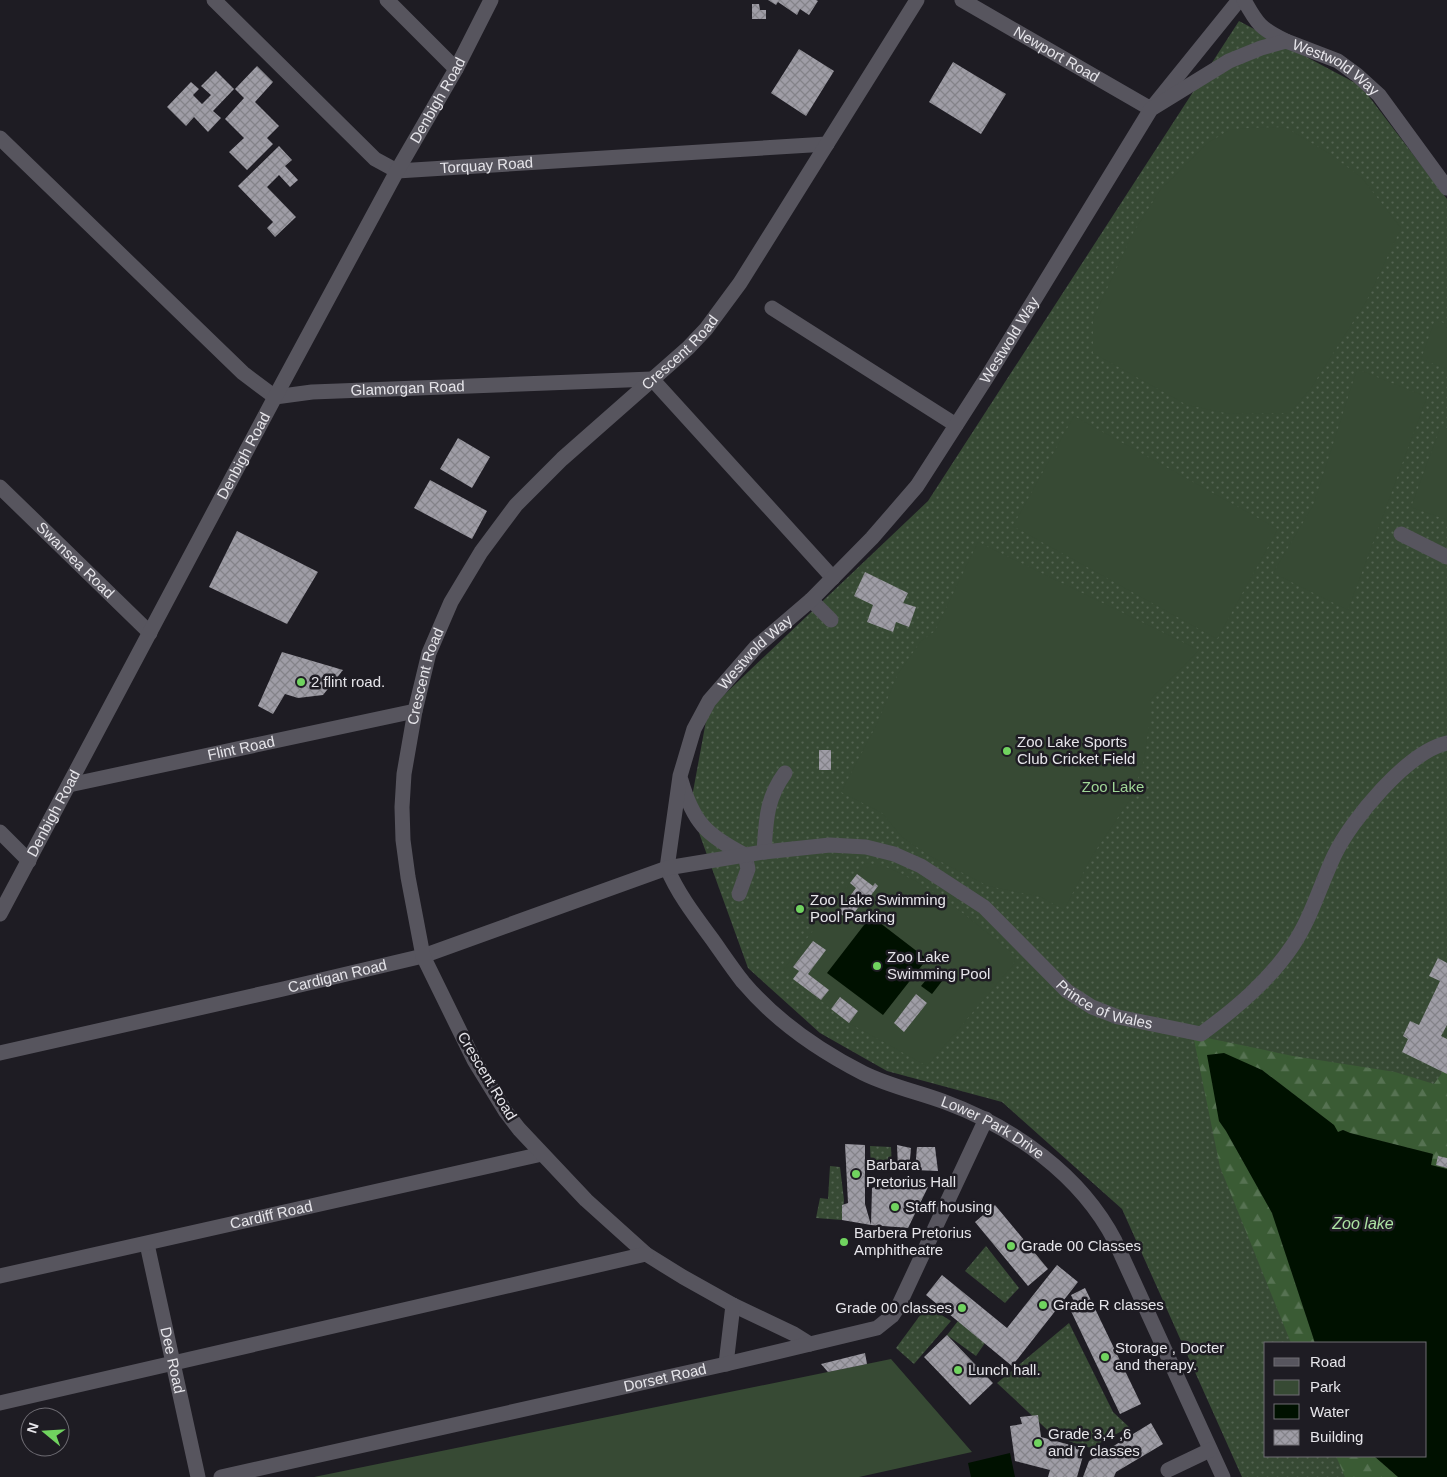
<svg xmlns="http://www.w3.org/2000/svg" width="1447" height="1477" font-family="Helvetica,sans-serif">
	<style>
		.green { fill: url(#green-dots); fill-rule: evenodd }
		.forest { fill: url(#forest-firs) }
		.pitch { fill: #374a34 }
		.water { fill: #010 }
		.building { fill: url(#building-cross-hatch) }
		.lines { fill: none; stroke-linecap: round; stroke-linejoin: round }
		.minor { stroke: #57555e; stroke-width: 15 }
		.poi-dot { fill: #70d35f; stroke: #1e1c23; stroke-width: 2 }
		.labels { text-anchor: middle; stroke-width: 5; stroke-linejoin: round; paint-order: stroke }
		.street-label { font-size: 15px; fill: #e6e5ea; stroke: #1e1c23 }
		.poi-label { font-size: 15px; fill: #e6e5ea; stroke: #1e1c23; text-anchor: start }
		.park-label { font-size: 15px; fill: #a0d697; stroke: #1e1c23 }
		.water-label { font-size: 16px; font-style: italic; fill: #abe2a2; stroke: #1e1c23 }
	</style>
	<defs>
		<pattern id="green-dots" width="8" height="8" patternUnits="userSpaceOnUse" patternTransform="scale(1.25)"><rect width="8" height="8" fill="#374a34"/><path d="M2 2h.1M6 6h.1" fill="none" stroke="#546452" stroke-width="1.8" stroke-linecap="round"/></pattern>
		<pattern id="forest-firs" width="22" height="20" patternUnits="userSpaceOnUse" patternTransform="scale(1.25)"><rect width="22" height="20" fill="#3a5b34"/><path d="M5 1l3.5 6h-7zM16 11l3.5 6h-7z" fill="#567252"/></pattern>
		<pattern id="building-cross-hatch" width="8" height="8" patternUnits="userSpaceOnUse" patternTransform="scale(1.25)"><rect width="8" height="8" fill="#9f9da6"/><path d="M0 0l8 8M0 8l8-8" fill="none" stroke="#848389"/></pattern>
	</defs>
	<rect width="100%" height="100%" fill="#1e1c23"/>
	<path class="green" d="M 1239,21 L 1361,86 L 1447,199 L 1447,1477 L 1242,1477 L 1122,1209 L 1002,1102 L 887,1071 L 820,1033 L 748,968 L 690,808 L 708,710 L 928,501 ZM 1266,1343 L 1426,1343 L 1426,1456 L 1266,1456 Z
		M 870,1146 L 891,1147 L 892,1168 L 871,1169 Z
		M 830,1166 L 840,1167 L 844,1200 L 842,1220 L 816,1218 L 820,1198 L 828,1199 Z
		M 986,1246 L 1019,1288 L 1005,1303 L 965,1271 Z
		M 927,1306 L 951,1321 L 914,1364 L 896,1348 Z
		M 958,1321 L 985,1343 L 976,1356 L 947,1335 Z
		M 1069,1323 L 1113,1412 L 1129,1427 L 1091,1448 L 1055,1437 L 997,1383 Z"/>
	<path class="forest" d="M 1193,1035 L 1293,1056 L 1395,1072 L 1434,1084 L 1447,1066 L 1447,1169 L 1431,1165 L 1433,1154 L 1350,1133 L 1343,1130 L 1338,1132 L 1335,1129 L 1334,1125 L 1262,1070 L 1219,1121 L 1226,1131 L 1272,1213 L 1315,1343 L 1291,1343 L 1220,1167 Z
		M 1336,1456 L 1374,1456 L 1398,1477 L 1345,1477 Z"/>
	<path class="pitch" d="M 1285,127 L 1330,154 L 1362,178 L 1401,228 L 1367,300 L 1311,388 L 1290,413 L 1230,414 L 1187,405 L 1093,353 L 1093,319 L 1133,233 L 1161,189 L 1209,142 L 1230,130 L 1250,128 Z
		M 1435,320 L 1447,324 L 1447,369 L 1421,359 Z
		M 1357,369 L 1427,397 L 1348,610 L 1273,573 L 1314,504 Z
		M 1074,416 L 1278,529 L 1217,639 L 1013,526 Z
		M 1441,426 L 1447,428 L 1447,520 L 1411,507 Z
		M 978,542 L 1199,650 L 1149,701 L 1149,726 L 1143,765 L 1141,764 L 1135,792 L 1092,856 L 1064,910 L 1041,897 L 988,886 L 930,856 L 902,837 L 882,813 L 841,792 L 876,726 L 898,674 L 921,641 L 935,631 Z
		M 865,863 C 873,865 883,865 891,869 C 937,889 976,923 1014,955 L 1015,959 L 1013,965 L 927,1066 L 849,1023 L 783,970 L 815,928 L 812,926 L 823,910 L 827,912 Z
		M 891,1359 L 972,1452 L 859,1477 L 314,1477 Z"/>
	<path class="water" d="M 871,916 L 927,959 L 883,1015 L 827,973 Z
		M 936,968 L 946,976 L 932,994 L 921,986 Z
		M 1224,1053 L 1262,1070 L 1334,1125 L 1338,1132 L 1343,1130 L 1350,1133 L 1433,1154 L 1431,1165 L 1447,1169 L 1447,1477 L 1398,1477 L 1374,1456 L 1426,1456 L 1426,1343 L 1315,1343 L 1272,1213 L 1226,1131 L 1219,1121 L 1207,1055 Z
		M 1010,1453 L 1015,1477 L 971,1477 L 968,1463 Z"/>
	<path class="building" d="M 768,0 L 816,0 L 818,1 L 809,15 L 800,9 L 797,15 L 778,2 L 776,5 Z
		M 752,4 L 759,4 L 760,10 L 766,10 L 766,19 L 752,19 Z
		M 799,49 L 834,71 L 806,116 L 771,93 Z
		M 953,62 L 1006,94 L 981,134 L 929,102 Z
		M 257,66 L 273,82 L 255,102 L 279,126 L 267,138 L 273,144 L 247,170 L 229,152 L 244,138 L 225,119 L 244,98 L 235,89 Z
		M 216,71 L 234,89 L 213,111 L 221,118 L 208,132 L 194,117 L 186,126 L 167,107 L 191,82 L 199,89 L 193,95 L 202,104 L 211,95 L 201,86 Z
		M 279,146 L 292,160 L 285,166 L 298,180 L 290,187 L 279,175 L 267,187 L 296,217 L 275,237 L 267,228 L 273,222 L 238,186 Z
		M 458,438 L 490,457 L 472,488 L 440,469 Z
		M 430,480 L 487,511 L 472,539 L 414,508 Z
		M 237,531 L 318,572 L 287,624 L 209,587 Z
		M 865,572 L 908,593 L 903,603 L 916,607 L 909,627 L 896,622 L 893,632 L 867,622 L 873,605 L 854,596 Z
		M 282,652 L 343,670 L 323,695 L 298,698 L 285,694 L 273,714 L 258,706 Z
		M 819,750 L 831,750 L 831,770 L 819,770 Z
		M 857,874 L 873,886 L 875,883 L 878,886 L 869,898 L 866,897 L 849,920 L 838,912 L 856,888 L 850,883 Z
		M 813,941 L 826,950 L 808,974 L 829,990 L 821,1000 L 793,979 L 799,971 L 793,967 Z
		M 1438,958 L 1447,963 L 1447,1025 L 1441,1036 L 1447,1039 L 1447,1074 L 1402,1052 L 1408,1039 L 1403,1036 L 1410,1021 L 1419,1025 L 1440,981 L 1429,976 Z
		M 916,994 L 927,1003 L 904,1032 L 894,1023 Z
		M 840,997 L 858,1011 L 849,1023 L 831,1009 Z
		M 845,1144 L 865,1145 L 865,1204 L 871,1225 L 842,1220 L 842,1205 L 848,1203 Z
		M 897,1145 L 911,1148 L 909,1170 L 898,1168 Z
		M 917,1147 L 935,1147 L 938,1171 L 915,1170 Z
		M 1438,1156 L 1447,1158 L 1447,1168 L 1436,1165 Z
		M 894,1179 L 928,1187 L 908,1228 L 871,1225 L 872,1188 Z
		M 995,1205 L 1048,1269 L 1028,1286 L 975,1222 Z
		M 1057,1265 L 1078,1282 L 1012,1366 L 926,1295 L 942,1275 L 1007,1328 Z
		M 1085,1288 L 1141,1404 L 1120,1414 L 1070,1309 L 1076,1306 L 1071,1295 Z
		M 947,1335 L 993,1383 L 970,1405 L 924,1357 Z
		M 865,1353 L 867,1364 L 828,1372 L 821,1364 Z
		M 1038,1415 L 1041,1437 L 1085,1449 L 1077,1477 L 1048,1477 L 1050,1470 L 1015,1461 L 1010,1426 L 1022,1424 L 1020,1417 Z
		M 1151,1423 L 1163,1444 L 1116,1472 L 1114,1477 L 1083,1477 L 1089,1461 Z"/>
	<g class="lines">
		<g class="minor">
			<path id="s1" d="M 214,0 L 375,159 L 397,171 L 827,144"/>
			<path d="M 387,0 L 456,69"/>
			<path id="s2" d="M 962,0 L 1151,109 L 1239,0"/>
			<path d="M 1244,0 C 1257,24 1261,29 1286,41"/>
			<path id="s3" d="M 0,138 L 243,373 L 275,397 L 312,392 L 652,379 L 833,578"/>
			<path d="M 772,308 L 956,425"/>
			<path id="s4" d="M 0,487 L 150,633"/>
			<path d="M 1401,534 L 1447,557"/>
			<path d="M 811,600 L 831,620"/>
			<path d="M 681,780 C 693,822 706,835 745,855 L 748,869 L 739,894"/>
			<path id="s5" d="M 69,785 L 415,711"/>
			<path d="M 0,832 L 29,861"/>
			<path d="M 764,852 C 766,821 766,799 785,773"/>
			<path id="s6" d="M 667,868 L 680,776 L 694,729 L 709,701 L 756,647 L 811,600 L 872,538 L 917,486 L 987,377 L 1151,109 L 1229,61 L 1261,48 L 1286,41 L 1338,61 L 1357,75 L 1379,95 L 1447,188"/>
			<path id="s7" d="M 667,868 C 678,894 695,916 712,939 C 722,953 732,968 743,982 C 776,1021 818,1050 863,1073 C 889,1086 918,1092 945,1102 C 1013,1127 1081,1175 1115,1241 L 1223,1477"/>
			<path id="s8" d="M 0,914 L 275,397 L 397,171 L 456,69 L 491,0"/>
			<path id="s9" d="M 0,1053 L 283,989 L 423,956 L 667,868 L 764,852 L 830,845 L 866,847 L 894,854 L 921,866 L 984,907 L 1067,991 L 1092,1007 L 1118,1017 L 1201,1034 C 1235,1009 1269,981 1293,945 C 1311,918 1320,886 1334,856 C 1351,820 1407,752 1447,743"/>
			<path id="s10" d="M 147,1244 L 198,1477"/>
			<path id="s11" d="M 0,1276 L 542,1154"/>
			<path id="s12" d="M 810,1344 L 794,1334 L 733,1305 L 683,1277 L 646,1254 L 586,1200 L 519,1129 L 506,1112 L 474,1060 L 423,956 L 408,877 L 403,840 L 402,807 L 404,774 L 415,711 L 429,653 L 451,602 L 481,552 L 516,505 L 562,459 L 688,348 L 706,329 L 740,283 L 917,0"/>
			<path d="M 726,1364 L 733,1305"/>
			<path d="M 0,1403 L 646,1254"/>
			<path d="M 1168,1470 L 1210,1450"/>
			<path id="s13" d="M 221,1477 L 726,1364 L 877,1328 L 892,1316 L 898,1307 L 986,1119"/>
		</g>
	</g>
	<g class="poi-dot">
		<circle cx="301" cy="682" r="5"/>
		<circle cx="1007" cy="751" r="5"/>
		<circle cx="800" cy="909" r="5"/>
		<circle cx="877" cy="966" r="5"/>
		<circle cx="856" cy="1174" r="5"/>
		<circle cx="895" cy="1207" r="5"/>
		<circle cx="844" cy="1242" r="5"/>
		<circle cx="1011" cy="1246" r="5"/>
		<circle cx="1043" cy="1305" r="5"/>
		<circle cx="962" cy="1308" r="5"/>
		<circle cx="1105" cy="1357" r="5"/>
		<circle cx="958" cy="1370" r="5"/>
		<circle cx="1038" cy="1443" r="5"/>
	</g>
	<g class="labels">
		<g class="street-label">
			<text dy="5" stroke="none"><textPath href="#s2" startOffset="109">Newport Road</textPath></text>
			<text dy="5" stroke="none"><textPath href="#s6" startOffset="1126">Westwold Way</textPath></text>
			<text dy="5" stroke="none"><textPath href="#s8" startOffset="924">Denbigh Road</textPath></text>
			<text dy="5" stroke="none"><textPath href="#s1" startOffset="341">Torquay Road</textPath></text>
			<text dy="5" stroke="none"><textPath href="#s6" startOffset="646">Westwold Way</textPath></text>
			<text dy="5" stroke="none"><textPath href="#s12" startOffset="1268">Crescent Road</textPath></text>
			<text dy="5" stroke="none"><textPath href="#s3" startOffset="511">Glamorgan Road</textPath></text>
			<text dy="5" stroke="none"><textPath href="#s8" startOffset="519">Denbigh Road</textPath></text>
			<text dy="5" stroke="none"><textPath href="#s4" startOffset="105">Swansea Road</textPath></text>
			<text dy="5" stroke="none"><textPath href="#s6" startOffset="241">Westwold Way</textPath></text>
			<text dy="5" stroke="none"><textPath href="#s12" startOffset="848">Crescent Road</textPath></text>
			<text dy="5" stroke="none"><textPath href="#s5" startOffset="176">Flint Road</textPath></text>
			<text dy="5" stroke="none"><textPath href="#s8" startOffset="114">Denbigh Road</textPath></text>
			<text dy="5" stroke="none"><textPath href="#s9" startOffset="346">Cardigan Road</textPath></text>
			<text dy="5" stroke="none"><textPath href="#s9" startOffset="1186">Prince of Wales</textPath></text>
			<text transform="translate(487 1076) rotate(59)" y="5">Crescent Road</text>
			<text dy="5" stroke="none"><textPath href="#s7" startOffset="430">Lower Park Drive</textPath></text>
			<text dy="5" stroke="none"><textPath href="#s11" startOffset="278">Cardiff Road</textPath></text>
			<text dy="5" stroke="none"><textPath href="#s10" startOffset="119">Dee Road</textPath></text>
			<text dy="5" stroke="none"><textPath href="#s13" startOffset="455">Dorset Road</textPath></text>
		</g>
		<g class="poi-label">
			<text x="311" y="687">2 flint road.</text>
			<text x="1017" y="747">Zoo Lake Sports<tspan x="1017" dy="17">Club Cricket Field</tspan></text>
			<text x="810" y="905">Zoo Lake Swimming<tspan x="810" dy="17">Pool Parking</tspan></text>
			<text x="887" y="962">Zoo Lake<tspan x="887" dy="17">Swimming Pool</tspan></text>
			<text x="866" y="1170">Barbara<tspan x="866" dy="17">Pretorius Hall</tspan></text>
			<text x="905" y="1212">Staff housing</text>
			<text x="854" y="1238">Barbera Pretorius<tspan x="854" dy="17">Amphitheatre</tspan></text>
			<text x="1021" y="1251">Grade 00 Classes</text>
			<text x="1053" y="1310">Grade R classes</text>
			<text x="952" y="1313" text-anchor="end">Grade 00 classes</text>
			<text x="1115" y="1353">Storage , Docter<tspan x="1115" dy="17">and therapy.</tspan></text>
			<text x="968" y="1375">Lunch hall.</text>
			<text x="1048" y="1439">Grade 3,4 ,6<tspan x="1048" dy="17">and 7 classes</tspan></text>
		</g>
		<g class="park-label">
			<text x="1113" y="792">Zoo Lake</text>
		</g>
		<g class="water-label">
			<text x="1363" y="1229">Zoo lake</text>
		</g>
	</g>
	<rect x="1264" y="1342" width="162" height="115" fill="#1e1c23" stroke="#6e6c73"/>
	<rect x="1274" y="1358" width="25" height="8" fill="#57555e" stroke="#6e6c73"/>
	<text x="1310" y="1367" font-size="15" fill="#e6e5ea">Road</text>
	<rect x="1274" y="1380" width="25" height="15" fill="#374a34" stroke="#6e6c73"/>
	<text x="1310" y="1392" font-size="15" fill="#e6e5ea">Park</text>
	<rect x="1274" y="1404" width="25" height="15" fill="#001100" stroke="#6e6c73"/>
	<text x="1310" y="1417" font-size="15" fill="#e6e5ea">Water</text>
	<rect x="1274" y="1430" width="25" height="15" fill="url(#building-cross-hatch)" stroke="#6e6c73"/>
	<text x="1310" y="1442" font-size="15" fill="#e6e5ea">Building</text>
	<g transform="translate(45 1432) rotate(288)"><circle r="24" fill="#1e1c23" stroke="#6e6c73"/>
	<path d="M0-4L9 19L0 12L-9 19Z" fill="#70d35f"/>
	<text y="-8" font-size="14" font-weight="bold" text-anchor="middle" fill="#e6e5ea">N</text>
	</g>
</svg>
